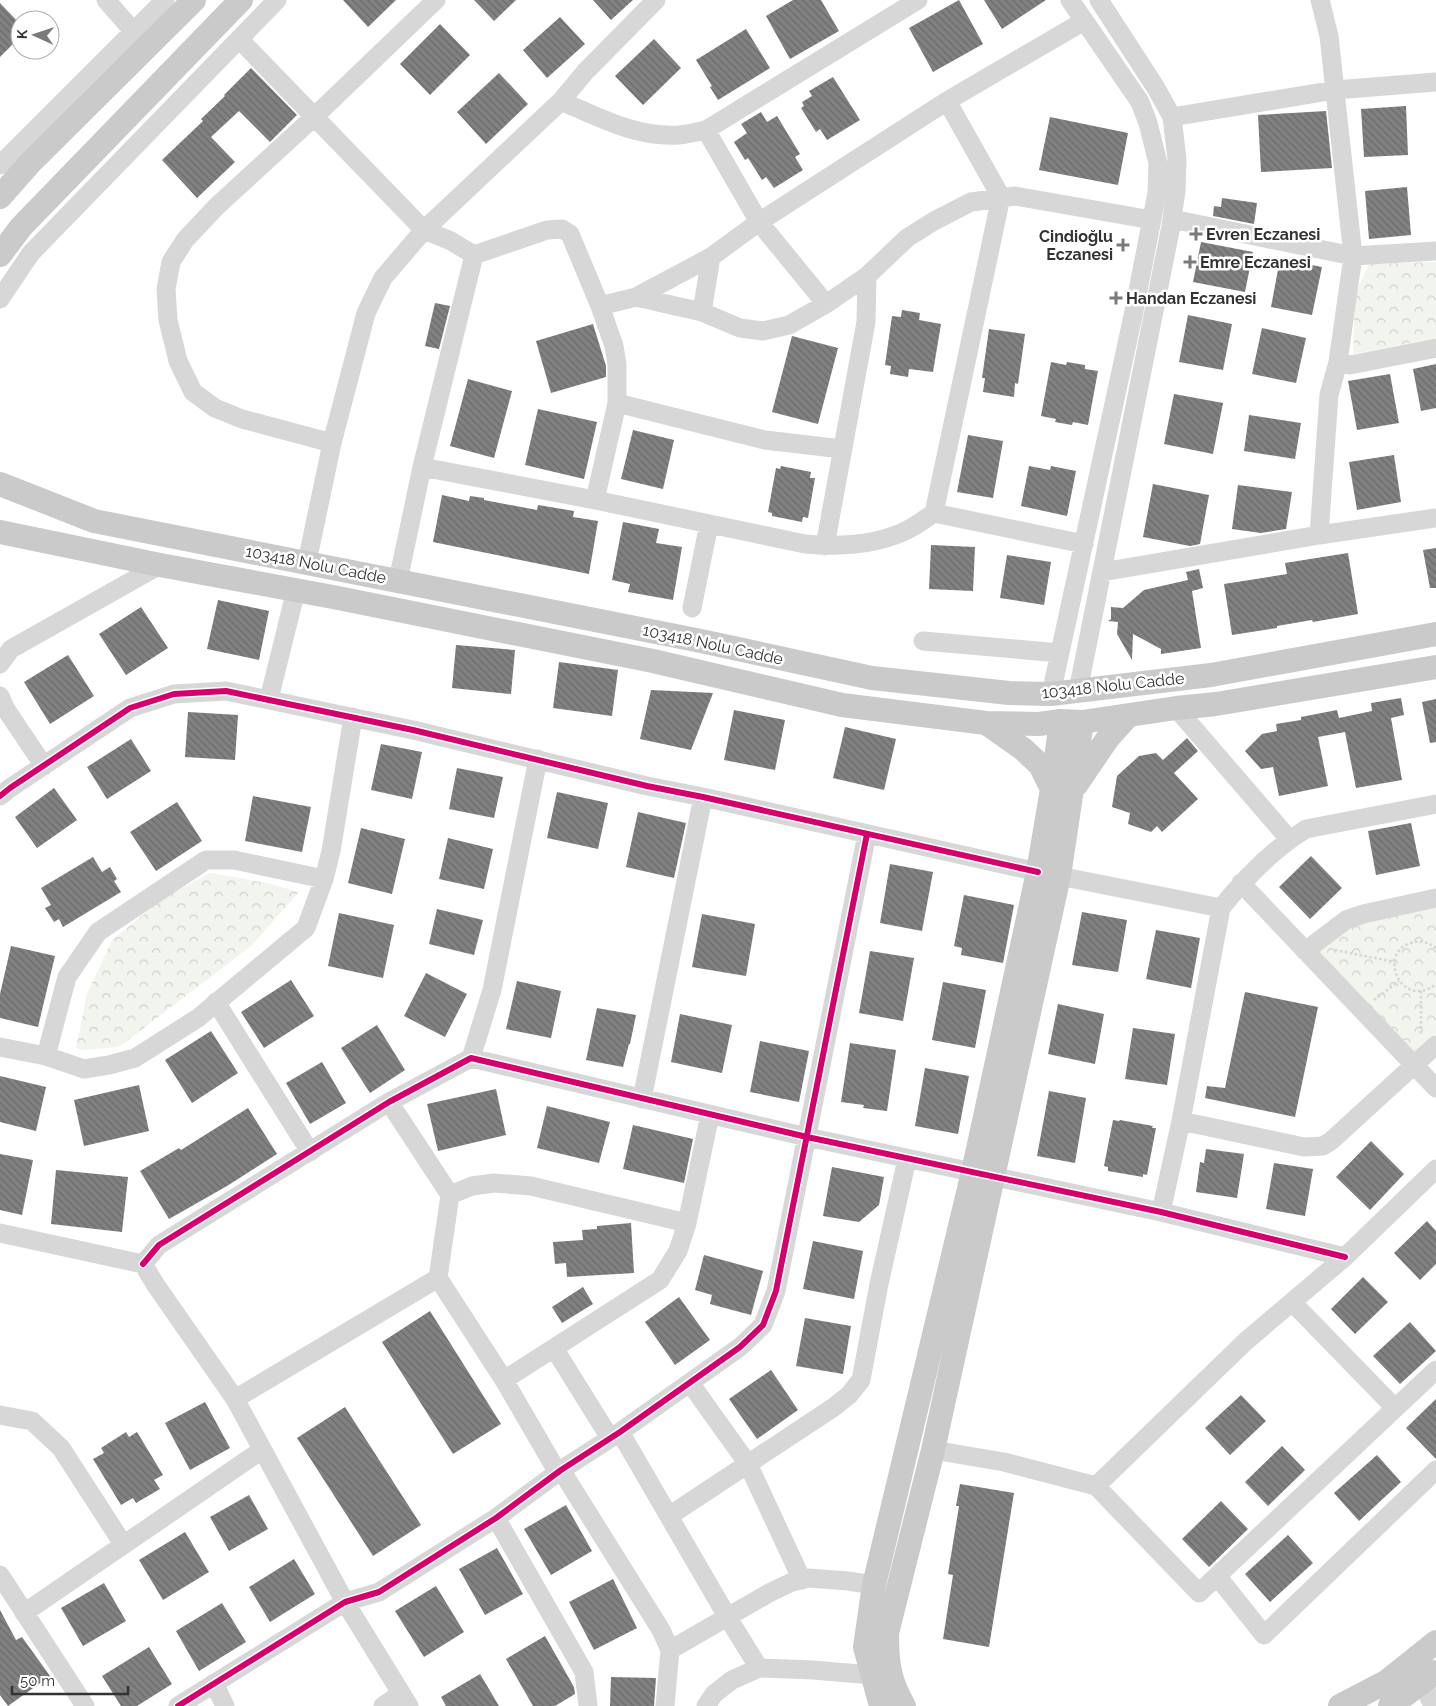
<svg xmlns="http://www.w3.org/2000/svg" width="1436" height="1706" font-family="Raleway,sans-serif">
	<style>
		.forest { fill: url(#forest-crowns) }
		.building { fill: url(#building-back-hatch) }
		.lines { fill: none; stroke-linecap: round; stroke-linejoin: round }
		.path { stroke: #d6d6d6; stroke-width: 2.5; stroke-dasharray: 2.5 2.5; stroke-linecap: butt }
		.minor { stroke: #d7d7d7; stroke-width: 19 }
		.major { stroke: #cacaca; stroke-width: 24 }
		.cycleway-casing { stroke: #fff; stroke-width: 9 }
		.cycleway { stroke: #d6006c; stroke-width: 6 }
		.poi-dot { fill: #7a7a7a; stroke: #fff; stroke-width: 2 }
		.labels { text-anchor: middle; stroke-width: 5; stroke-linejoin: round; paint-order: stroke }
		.poi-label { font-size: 16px; font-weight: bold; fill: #333; stroke: #fff; text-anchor: start }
		.street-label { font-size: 16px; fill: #333; stroke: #fff }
	</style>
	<defs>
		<pattern id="forest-crowns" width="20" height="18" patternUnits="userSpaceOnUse" patternTransform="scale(1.25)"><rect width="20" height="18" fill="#f1f5ed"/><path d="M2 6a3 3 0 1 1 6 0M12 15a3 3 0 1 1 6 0" fill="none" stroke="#cfd2cc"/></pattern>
		<pattern id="building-back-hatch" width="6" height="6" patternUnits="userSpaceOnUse" patternTransform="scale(1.25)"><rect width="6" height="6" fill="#818181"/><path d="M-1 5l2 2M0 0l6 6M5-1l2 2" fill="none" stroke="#6a6a6a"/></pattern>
	</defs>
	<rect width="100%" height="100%" fill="#fff"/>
	<path class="forest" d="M 1436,262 L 1436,338 L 1353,354 L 1355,295 L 1369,264 Z
		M 210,873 L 267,883 L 299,892 L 251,946 L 119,1047 L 82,1050 L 76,1048 L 87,994 L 112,940 L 164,898 Z
		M 1436,905 L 1436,1034 L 1411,1056 L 1318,959 L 1318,949 L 1356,923 Z"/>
	<path class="building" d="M 343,0 L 396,0 L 368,27 Z
		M 474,0 L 516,0 L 494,21 Z
		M 593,0 L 633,0 L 611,20 Z
		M 793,0 L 821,0 L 839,31 L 790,59 L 766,16 Z
		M 959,0 L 983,44 L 933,72 L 909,28 Z
		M 984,0 L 1046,0 L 1002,29 Z
		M 0,3 L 20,24 L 20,37 L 0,57 Z
		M 560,17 L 585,44 L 547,78 L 523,50 Z
		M 440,24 L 470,55 L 430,95 L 400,64 Z
		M 746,29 L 770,68 L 718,100 L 710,87 L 712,86 L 696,60 Z
		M 654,39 L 681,68 L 643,105 L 615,76 Z
		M 251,68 L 297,115 L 270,142 L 239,111 L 211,137 L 235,162 L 197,198 L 162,160 L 203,121 L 201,119 L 225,96 L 224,95 Z
		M 499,73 L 528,104 L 486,144 L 457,112 Z
		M 833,77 L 860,120 L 827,140 L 820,129 L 816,132 L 801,108 L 804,106 L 802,102 L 812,96 L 809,91 Z
		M 1406,106 L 1408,155 L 1364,157 L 1361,109 Z
		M 1326,111 L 1332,168 L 1261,172 L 1258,115 Z
		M 761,112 L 767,122 L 777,116 L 800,154 L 795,157 L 803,170 L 774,188 L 766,177 L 762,180 L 748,158 L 745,160 L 734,142 L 747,133 L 741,124 Z
		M 1050,117 L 1128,133 L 1118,185 L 1039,170 Z
		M 1407,187 L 1411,235 L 1369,239 L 1365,191 Z
		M 1222,198 L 1257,203 L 1254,224 L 1213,216 L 1214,206 L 1221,207 Z
		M 1201,242 L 1253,252 L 1245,292 L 1193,282 Z
		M 1280,259 L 1322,267 L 1312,315 L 1271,307 Z
		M 435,303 L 450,306 L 439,349 L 425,346 Z
		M 902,310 L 920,313 L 919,320 L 941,324 L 933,372 L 909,369 L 908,377 L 890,374 L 891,366 L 885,365 L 892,316 L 901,317 Z
		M 1188,315 L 1232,324 L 1223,370 L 1179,362 Z
		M 593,324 L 606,366 L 606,377 L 551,393 L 536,341 Z
		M 1262,328 L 1306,338 L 1296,383 L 1252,374 Z
		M 989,329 L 1025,334 L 1018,384 L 1015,383 L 1014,397 L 983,392 L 985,378 L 982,378 Z
		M 792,336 L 838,348 L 818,424 L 772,412 Z
		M 1051,362 L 1066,365 L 1067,362 L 1085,365 L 1085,369 L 1098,371 L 1088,425 L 1073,422 L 1072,425 L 1055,422 L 1056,419 L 1041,416 Z
		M 1436,364 L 1436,408 L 1421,411 L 1413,369 Z
		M 1390,374 L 1399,423 L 1357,430 L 1348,381 Z
		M 468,379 L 512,391 L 494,458 L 450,446 Z
		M 1174,394 L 1223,403 L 1213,454 L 1164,444 Z
		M 538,409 L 597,422 L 584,479 L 525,465 Z
		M 1249,415 L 1301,423 L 1295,459 L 1244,451 Z
		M 633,430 L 674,440 L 663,489 L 621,479 Z
		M 968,435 L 1003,441 L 993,498 L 957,492 Z
		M 1394,455 L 1401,502 L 1357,510 L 1349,462 Z
		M 781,466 L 811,472 L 810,478 L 815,478 L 808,518 L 803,517 L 802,522 L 772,516 L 772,513 L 768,512 L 776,468 L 780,469 Z
		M 1029,466 L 1050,470 L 1051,466 L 1076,471 L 1067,516 L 1021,506 Z
		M 1153,484 L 1209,495 L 1200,544 L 1190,546 L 1143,537 Z
		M 1238,485 L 1292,492 L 1286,529 L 1261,533 L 1232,529 Z
		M 442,495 L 469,501 L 470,496 L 484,498 L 484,500 L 537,510 L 538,505 L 574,511 L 573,517 L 598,521 L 589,574 L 433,542 Z
		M 623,522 L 659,529 L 656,543 L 682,547 L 673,600 L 628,592 L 630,584 L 612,580 Z
		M 931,545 L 975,547 L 973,591 L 929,589 Z
		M 1436,548 L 1436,588 L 1430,588 L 1423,550 Z
		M 1348,553 L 1358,614 L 1313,622 L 1312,620 L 1277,626 L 1277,628 L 1232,635 L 1224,584 L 1287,574 L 1285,563 Z
		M 1007,555 L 1051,562 L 1044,605 L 1000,598 Z
		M 1199,569 L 1203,588 L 1192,591 L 1201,648 L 1161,654 L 1161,649 L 1133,634 L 1132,660 L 1117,634 L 1118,622 L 1108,621 L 1111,619 L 1111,607 L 1123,608 L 1144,590 L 1188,580 L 1186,572 Z
		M 218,600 L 269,611 L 259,660 L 207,649 Z
		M 141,607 L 168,648 L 126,675 L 99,634 Z
		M 456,645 L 515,650 L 511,694 L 452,688 Z
		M 68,655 L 94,696 L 50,724 L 24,682 Z
		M 559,662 L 618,670 L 612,716 L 553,708 Z
		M 651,690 L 713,693 L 691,750 L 640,739 Z
		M 1401,698 L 1404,715 L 1391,718 L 1402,780 L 1356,788 L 1345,732 L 1318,737 L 1328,786 L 1279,796 L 1273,767 L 1261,769 L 1245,751 L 1262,734 L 1277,731 L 1276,724 L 1301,720 L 1301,717 L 1337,710 L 1339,718 L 1372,711 L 1371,703 Z
		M 1436,699 L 1436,742 L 1430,743 L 1422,702 Z
		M 734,710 L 785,720 L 775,770 L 724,760 Z
		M 188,712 L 238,715 L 235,760 L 185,757 Z
		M 845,727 L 896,739 L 884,790 L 833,778 Z
		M 1187,738 L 1198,751 L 1174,773 L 1198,799 L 1162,832 L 1157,826 L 1151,832 L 1128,824 L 1130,813 L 1112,807 L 1117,776 L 1139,756 L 1156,753 L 1163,760 Z
		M 131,739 L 151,771 L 107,799 L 87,767 Z
		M 381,744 L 422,752 L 412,799 L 371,790 Z
		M 457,768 L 503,777 L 494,818 L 449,809 Z
		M 54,788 L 77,820 L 37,848 L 15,817 Z
		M 557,792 L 608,803 L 598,849 L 547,838 Z
		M 253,796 L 311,807 L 302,852 L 245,841 Z
		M 177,802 L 202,841 L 156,871 L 130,832 Z
		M 638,812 L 686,823 L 674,878 L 626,867 Z
		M 1411,823 L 1420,866 L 1376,875 L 1368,831 Z
		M 361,828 L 405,839 L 392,894 L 348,883 Z
		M 448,838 L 493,849 L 484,889 L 439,879 Z
		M 1311,856 L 1342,888 L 1310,919 L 1279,887 Z
		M 93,857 L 102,872 L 110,867 L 117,879 L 114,881 L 121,892 L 63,927 L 59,919 L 54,922 L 45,908 L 51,905 L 41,888 Z
		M 890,864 L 933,872 L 922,931 L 880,923 Z
		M 964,895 L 1014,905 L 1003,963 L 961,955 L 962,948 L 954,946 Z
		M 437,909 L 483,920 L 474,955 L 429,944 Z
		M 1082,912 L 1127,920 L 1118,972 L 1072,965 Z
		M 339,913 L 394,925 L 383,978 L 328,966 Z
		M 702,914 L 755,924 L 746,976 L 692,967 Z
		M 1156,930 L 1200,938 L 1191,988 L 1146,979 Z
		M 11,946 L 55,956 L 38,1027 L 0,1018 L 0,994 Z
		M 870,951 L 914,958 L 903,1021 L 859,1013 Z
		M 426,973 L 467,994 L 445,1037 L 404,1016 Z
		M 291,980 L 314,1016 L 264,1048 L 241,1012 Z
		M 517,981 L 561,991 L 551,1038 L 506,1029 Z
		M 943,982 L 986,990 L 975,1048 L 932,1040 Z
		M 1245,992 L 1318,1007 L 1295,1117 L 1205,1098 L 1207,1086 L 1225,1088 Z
		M 1058,1004 L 1104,1014 L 1095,1064 L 1048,1054 Z
		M 597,1008 L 636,1015 L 630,1044 L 629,1044 L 623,1067 L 586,1060 Z
		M 680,1014 L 732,1025 L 722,1073 L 671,1062 Z
		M 377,1025 L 405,1070 L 370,1093 L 341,1048 Z
		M 1133,1028 L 1175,1034 L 1167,1085 L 1125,1079 Z
		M 211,1031 L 238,1073 L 192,1103 L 165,1060 Z
		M 760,1041 L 809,1051 L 799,1102 L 750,1092 Z
		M 850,1043 L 896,1050 L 887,1111 L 863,1108 L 864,1105 L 841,1102 Z
		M 322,1062 L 346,1103 L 310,1124 L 286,1083 Z
		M 925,1068 L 969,1076 L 958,1134 L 915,1126 Z
		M 0,1076 L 46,1087 L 36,1131 L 0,1122 Z
		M 139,1085 L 149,1131 L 84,1146 L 74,1100 Z
		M 496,1089 L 506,1135 L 438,1151 L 427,1104 Z
		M 1049,1091 L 1086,1098 L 1075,1163 L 1037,1156 Z
		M 547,1106 L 610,1122 L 599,1163 L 537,1148 Z
		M 248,1108 L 277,1154 L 227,1186 L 169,1219 L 140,1171 L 179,1148 L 181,1150 Z
		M 1113,1120 L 1119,1121 L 1120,1120 L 1153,1126 L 1152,1128 L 1156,1128 L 1147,1175 L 1143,1174 L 1143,1177 L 1108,1171 L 1108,1167 L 1104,1166 Z
		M 633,1125 L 693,1139 L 684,1183 L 623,1169 Z
		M 1371,1141 L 1404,1174 L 1370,1210 L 1336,1177 Z
		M 1206,1149 L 1244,1154 L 1237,1198 L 1196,1192 L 1200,1162 L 1204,1163 Z
		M 0,1154 L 33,1160 L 22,1215 L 0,1210 Z
		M 1274,1163 L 1313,1169 L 1305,1216 L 1266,1209 Z
		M 832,1167 L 884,1177 L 879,1205 L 859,1222 L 823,1216 Z
		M 56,1170 L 128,1177 L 122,1232 L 51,1224 Z
		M 1427,1221 L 1436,1231 L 1436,1264 L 1420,1280 L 1394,1253 Z
		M 631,1223 L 634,1273 L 567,1277 L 566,1263 L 555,1264 L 553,1242 L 583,1240 L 582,1230 L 597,1229 L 597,1226 Z
		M 813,1241 L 863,1251 L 854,1299 L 803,1289 Z
		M 704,1255 L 763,1271 L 751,1315 L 710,1304 L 712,1295 L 695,1290 Z
		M 1363,1277 L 1388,1302 L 1355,1334 L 1331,1309 Z
		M 583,1287 L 593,1304 L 562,1323 L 552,1307 Z
		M 679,1297 L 710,1340 L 675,1365 L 645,1322 Z
		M 430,1311 L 501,1424 L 453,1454 L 382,1342 Z
		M 805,1318 L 851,1326 L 843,1374 L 796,1366 Z
		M 1410,1322 L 1436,1351 L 1400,1384 L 1373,1356 Z
		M 771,1370 L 798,1410 L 757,1439 L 729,1399 Z
		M 1241,1395 L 1266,1421 L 1230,1455 L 1205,1428 Z
		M 1436,1399 L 1436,1459 L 1406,1428 Z
		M 205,1402 L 230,1448 L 190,1470 L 165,1423 Z
		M 345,1407 L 421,1525 L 373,1556 L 297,1438 Z
		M 126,1432 L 129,1437 L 137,1432 L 163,1475 L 154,1480 L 160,1489 L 136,1503 L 133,1498 L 121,1505 L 93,1459 L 104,1453 L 101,1448 Z
		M 1282,1446 L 1305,1470 L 1268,1506 L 1245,1482 Z
		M 1377,1455 L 1401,1482 L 1359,1521 L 1334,1493 Z
		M 960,1484 L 1014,1493 L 989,1647 L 943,1639 L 953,1575 L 948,1574 L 959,1506 L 956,1506 Z
		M 249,1495 L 268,1529 L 229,1551 L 210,1517 Z
		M 1221,1501 L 1248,1529 L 1209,1567 L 1182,1539 Z
		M 566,1505 L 592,1551 L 551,1575 L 524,1529 Z
		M 185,1532 L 209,1572 L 163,1600 L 139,1560 Z
		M 1288,1535 L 1313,1563 L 1270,1602 L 1245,1574 Z
		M 497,1548 L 523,1594 L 485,1615 L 459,1569 Z
		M 294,1559 L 315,1594 L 270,1622 L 249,1587 Z
		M 613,1579 L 637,1628 L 594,1650 L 569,1602 Z
		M 104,1583 L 126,1621 L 83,1646 L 61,1608 Z
		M 436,1586 L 464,1632 L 424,1657 L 395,1611 Z
		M 222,1603 L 246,1642 L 199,1671 L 176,1631 Z
		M 0,1610 L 16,1640 L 22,1637 L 50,1676 L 8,1706 L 0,1695 Z
		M 545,1636 L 574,1687 L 575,1694 L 555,1706 L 533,1706 L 506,1659 Z
		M 149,1647 L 172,1684 L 137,1706 L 121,1706 L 102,1676 Z
		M 480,1674 L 499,1706 L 446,1706 L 441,1697 Z
		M 611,1677 L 656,1678 L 654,1706 L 610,1706 Z"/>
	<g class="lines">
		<path class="path" d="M 1436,948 C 1428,942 1420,940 1411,943 C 1376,953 1402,1011 1436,984
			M 1335,950 L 1395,962
			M 1421,991 L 1421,1035
			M 1374,1000 L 1399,981"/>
		<path class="minor" d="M 106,0 L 134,32
			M 239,39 L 424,230 L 451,241 L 474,255
			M 561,101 C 598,117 637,138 679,135 C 688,134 697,132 706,130 L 918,0
			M 1172,117 L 1335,90 L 1436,82
			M 706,130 L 759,222 L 826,304
			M 0,165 L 165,0
			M 1172,219 L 1353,256 L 1436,251
			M 636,297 L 702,312 L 740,328 L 763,331 L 789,325 L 826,304 L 867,276 L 907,238 L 934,221 L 971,202 L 1015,196 L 1152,220
			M 0,299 L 31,253 L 277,0
			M 600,306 L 636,297 L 711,257 L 759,222 L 947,101 L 1084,21
			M 702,312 L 711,257
			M 1338,362 L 1350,365 L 1436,348
			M 617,403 L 765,440 L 842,449
			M 332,443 L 242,419 L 215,408 L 193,392 L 178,361 L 168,320 L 166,289 L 171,262 L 185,240 L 216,207 L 314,117 L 436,0
			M 422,467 L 595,500 L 805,544 C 839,547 880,545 911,528 C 919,524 926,518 934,513 L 1084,544
			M 934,513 L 1001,197 L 947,101
			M 1319,535 L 1329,395 L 1338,362 L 1353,256 L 1329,36 L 1320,0
			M 825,546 L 866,322 L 867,276
			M 307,562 L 332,443 L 366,313 L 383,278 L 424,230 L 561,101 L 585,72 L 656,0
			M 1102,572 L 1319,535 L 1436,518
			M 398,581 L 422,467 L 474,255 L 547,230 L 562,229 L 570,234 L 600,306 L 614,346 L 617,364 L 617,403 L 595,500
			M 692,608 L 709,524
			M 923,641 L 1060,653
			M 0,664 L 11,649 L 160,565
			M 1078,691 L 1171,226 L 1176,191 L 1177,159 L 1172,117 L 1156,88 L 1099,0
			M 1051,694 L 1133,316 L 1157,193 L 1158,163 L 1148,123 L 1140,102 L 1070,0
			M 0,696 L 5,708 L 44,766
			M 269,699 L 296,590
			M 1176,708 L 1289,839
			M 0,796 L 10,788 L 130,708 L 174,694 L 226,691 L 413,730 L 647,786 L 703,797 L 1038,872
			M 1059,876 L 1221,908
			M 1241,883 L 1436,1088
			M 1305,951 L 1346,920 L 1363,914 L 1436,898
			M 216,1002 L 310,1152
			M 0,1047 L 46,1056 L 84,1069 L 109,1065 L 135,1058 L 198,1018 L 306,928 L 324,879 L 331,851 L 353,717
			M 46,1056 L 67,977 L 98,932 L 206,860 L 234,860 L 324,879
			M 471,1058 L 492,990 L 538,759
			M 642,1099 L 703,797
			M 1181,1121 L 1304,1147 L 1323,1146 L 1331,1141 L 1436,1045
			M 450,1195 L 472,1186 L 494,1183 L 531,1186 L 687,1223
			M 1161,1212 L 1181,1121 L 1221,908 C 1245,878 1273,849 1306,829 L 1436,804
			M 0,1233 L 143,1264 L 155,1284 L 235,1399 L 345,1602 L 409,1706
			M 143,1264 L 159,1245 L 389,1102 L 471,1058 L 807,1137 L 1161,1212 L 1345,1257
			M 438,1278 L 504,1380 L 558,1473
			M 1292,1302 L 1395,1408
			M 554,1348 L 610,1438
			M 504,1380 L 660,1280 L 678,1251 L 687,1223 L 710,1115
			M 690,1383 L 748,1464 L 802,1580
			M 235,1399 L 438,1278 L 450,1195 L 389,1102
			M 0,1415 L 32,1421 L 61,1448 L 123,1544
			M 620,1432 L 728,1618 L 759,1668
			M 933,1450 L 1004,1462 L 1096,1486 L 1246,1341 L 1345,1257 L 1436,1169
			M 561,1470 L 661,1630 L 670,1650 L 665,1706
			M 1096,1486 L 1199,1593 L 1217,1576 L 1264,1635 L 1436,1470
			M 669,1516 L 834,1407 L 849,1395 L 861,1380 L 879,1284 L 907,1159
			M 496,1518 L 584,1672 L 588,1706
			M 0,1575 L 85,1706
			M 1217,1576 L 1436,1370
			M 24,1613 L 262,1450
			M 670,1650 L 769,1593 L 792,1582 L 809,1578 L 848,1581 L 874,1585
			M 1422,1682 L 1433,1706
			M 214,1683 L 225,1706
			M 178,1706 L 345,1602 L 379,1592 L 496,1518 L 561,1470 L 620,1432 L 740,1347 L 763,1325 L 776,1291 L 867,834
			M 383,1706 L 401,1694
			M 706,1706 L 714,1694 L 732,1680 L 759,1668 L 813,1670 L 872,1675"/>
		<path class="major" d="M 0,197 L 30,163 L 194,0
			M 0,255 L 21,227 L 241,0
			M 0,484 L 94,521 L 701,641 L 872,678 L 1009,693 L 1051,694 L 1211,675 L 1436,634
			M 0,532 L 160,565 L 333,597 L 653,661 L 842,705 L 986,723 L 1039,724 L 1061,721 L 1082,722 L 1176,708 L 1216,704 L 1436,667
			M 986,723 L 1023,749 L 1040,765 L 1052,789
			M 1076,785 L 1108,738 L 1128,716
			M 881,1706 L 865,1647 L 874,1585 L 973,1172 L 1038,872 L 1052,789 L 1061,721
			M 904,1706 C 889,1680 887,1663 887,1633 L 933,1450 L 1059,876 L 1082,722
			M 1340,1706 L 1386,1682 L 1436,1642
			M 1390,1706 L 1436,1672"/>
		<defs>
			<path id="cycleway" d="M 0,796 L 10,788 L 130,708 L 174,694 L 226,691 L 413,730 L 647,786 L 703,797 L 1038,872
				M 143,1264 L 159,1245 L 389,1102 L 471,1058 L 807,1137 L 1161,1212 L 1345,1257
				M 178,1706 L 345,1602 L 379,1592 L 496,1518 L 561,1470 L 620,1432 L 740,1347 L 763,1325 L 776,1291 L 867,834"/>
		</defs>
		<use href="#cycleway" class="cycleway-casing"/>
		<use href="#cycleway" class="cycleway"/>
	</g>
	<g class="poi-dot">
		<path d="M1193.5 226.5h5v5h5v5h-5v5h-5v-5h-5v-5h5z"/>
		<path d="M1120.5 237.5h5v5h5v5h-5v5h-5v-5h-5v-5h5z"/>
		<path d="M1187.5 254.5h5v5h5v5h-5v5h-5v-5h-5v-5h5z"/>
		<path d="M1113.5 290.5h5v5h5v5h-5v5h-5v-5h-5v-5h5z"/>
	</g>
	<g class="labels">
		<g class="poi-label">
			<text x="1206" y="240">Evren Eczanesi</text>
			<text x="1113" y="242" text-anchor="end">Cindioğlu<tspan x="1113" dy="18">Eczanesi</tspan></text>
			<text x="1200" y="268">Emre Eczanesi</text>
			<text x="1126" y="304">Handan Eczanesi</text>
		</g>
		<g class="street-label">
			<text transform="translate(316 564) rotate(11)" y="6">103418 Nolu Cadde</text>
			<text transform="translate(713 644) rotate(12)" y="6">103418 Nolu Cadde</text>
			<text transform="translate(1113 685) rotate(-6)" y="6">103418 Nolu Cadde</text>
		</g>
	</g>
	<g transform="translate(35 35) rotate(273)"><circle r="24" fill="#ffffff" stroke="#adadad"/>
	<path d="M0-4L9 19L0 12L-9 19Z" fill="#7a7a7a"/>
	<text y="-8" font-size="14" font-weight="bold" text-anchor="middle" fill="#333333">K</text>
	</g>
	<path d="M12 1686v8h116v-8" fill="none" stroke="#333333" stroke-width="2.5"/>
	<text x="20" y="1686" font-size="15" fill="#333333" stroke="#ffffff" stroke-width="4" paint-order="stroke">50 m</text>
</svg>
